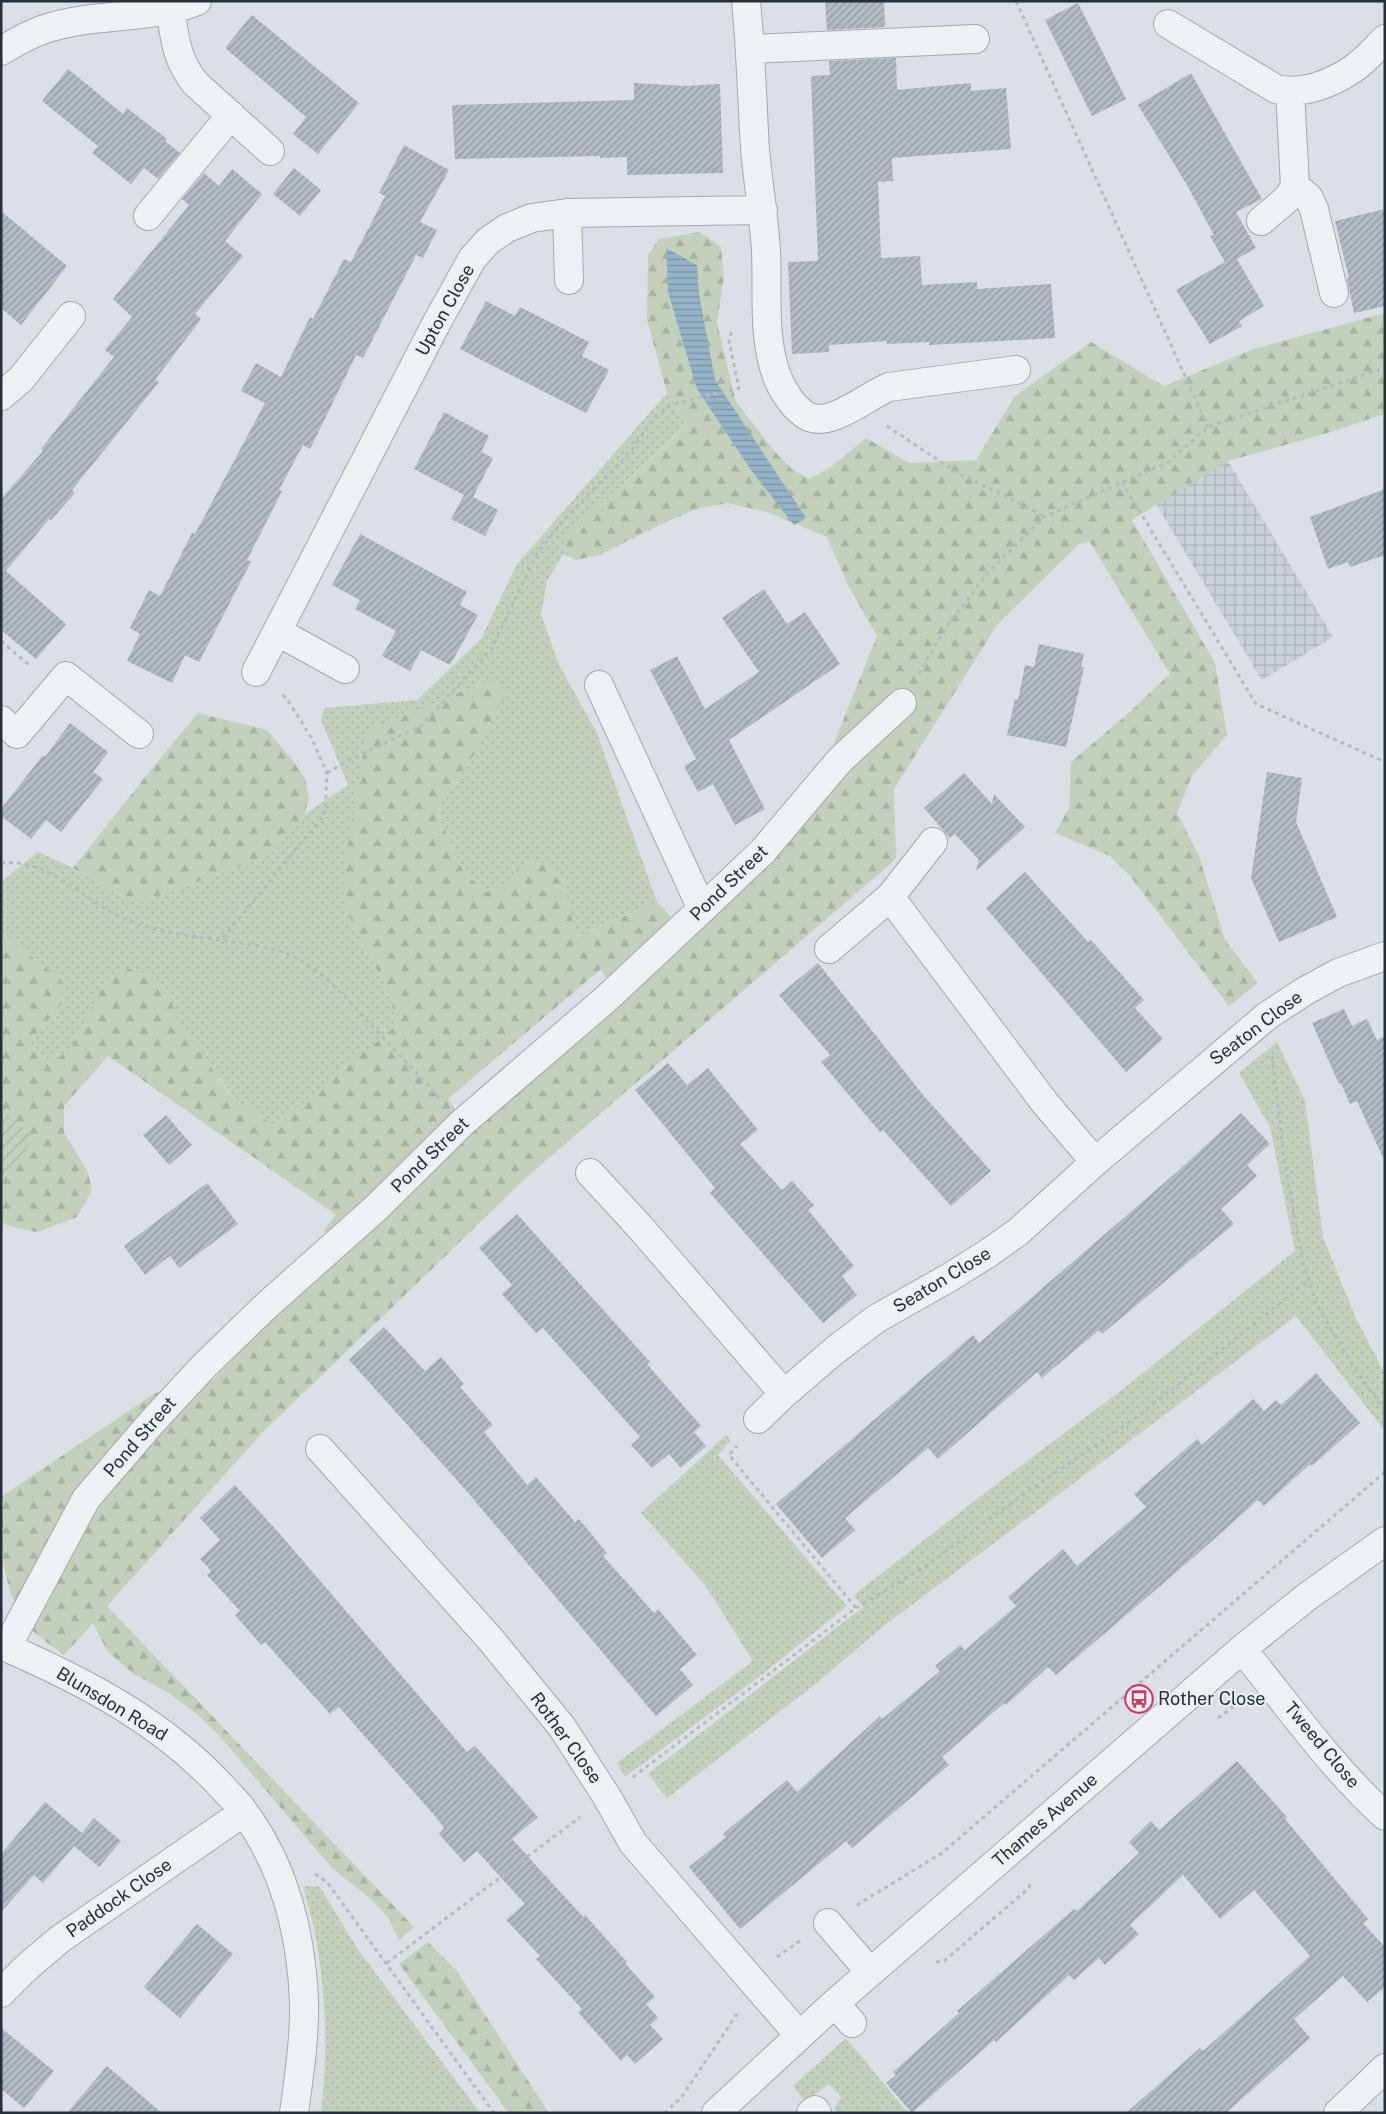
<svg xmlns="http://www.w3.org/2000/svg" width="1386" height="2114" font-family="'Public Sans',sans-serif">
	<style>
		.industrial { fill: url(#industrial-grid) }
		.grass { fill: url(#grass-dots) }
		.forest { fill: url(#forest-firs); fill-rule: evenodd }
		.garden { fill: url(#garden-furrows) }
		.water { fill: url(#water-rules) }
		.building { fill: url(#building-hatch) }
		.lines { fill: none; stroke-linecap: round; stroke-linejoin: round }
		.minor-casing { stroke: #a1a8b0; stroke-width: 30 }
		.path { stroke: #b6bbc0; stroke-width: 3; stroke-dasharray: 4 4; stroke-linecap: butt }
		.minor { stroke: #eef1f4; stroke-width: 28 }
		.labels { text-anchor: middle; stroke-width: 4; stroke-linejoin: round; paint-order: stroke }
		.street-label { font-size: 18px; fill: #25303c; stroke: #eaeff4 }
		.poi-label { font-size: 18px; fill: #25303c; stroke: #eaeff4; text-anchor: start }
	</style>
	<defs>
		<pattern id="industrial-grid" width="8" height="8" patternUnits="userSpaceOnUse" patternTransform="scale(1.25)"><rect width="8" height="8" fill="#c9d0d8"/><path d="M0 4h8M4 0v8" fill="none" stroke="#acb3ba"/></pattern>
		<pattern id="grass-dots" width="8" height="8" patternUnits="userSpaceOnUse" patternTransform="scale(1.25)"><rect width="8" height="8" fill="#c3d0bc"/><path d="M2 2h.1M6 6h.1" fill="none" stroke="#a7b3a2" stroke-width="1.8" stroke-linecap="round"/></pattern>
		<pattern id="forest-firs" width="22" height="20" patternUnits="userSpaceOnUse" patternTransform="scale(1.25)"><rect width="22" height="20" fill="#c3d0bc"/><path d="M5 1l3.5 6h-7zM16 11l3.5 6h-7z" fill="#a7b3a2"/></pattern>
		<pattern id="garden-furrows" width="10" height="10" patternUnits="userSpaceOnUse" patternTransform="scale(1.25)"><rect width="10" height="10" fill="#c3d0bc"/><path d="M-1 1l2-2M0 10L10 0M9 11l2-2" fill="none" stroke="#a7b3a2"/></pattern>
		<pattern id="water-rules" width="6" height="5" patternUnits="userSpaceOnUse" patternTransform="scale(1.25)"><rect width="6" height="5" fill="#95b3c7"/><path d="M0 2.5h6" fill="none" stroke="#7992a3"/></pattern>
		<pattern id="building-hatch" width="6" height="6" patternUnits="userSpaceOnUse" patternTransform="scale(1.25)"><rect width="6" height="6" fill="#b2bac3"/><path d="M-1 1l2-2M0 6l6-6M5 7l2-2" fill="none" stroke="#9198a0"/></pattern>
	</defs>
	<rect width="100%" height="100%" fill="#dbe0e6"/>
	<path class="industrial" d="M 1228,461 L 1333,637 L 1262,680 L 1156,504 Z"/>
	<path class="grass" d="M 667,393 L 686,422 L 676,435 L 564,539 L 563,554 L 547,581 L 541,615 L 560,667 L 596,731 L 657,902 L 575,937 L 564,881 L 530,860 L 494,891 L 486,892 L 463,871 L 438,814 L 442,800 L 474,755 L 506,690 L 344,906 L 364,947 L 388,988 L 397,1025 L 275,1127 L 233,1098 L 221,1079 L 83,1025 L 72,1046 L 53,1063 L 28,1048 L 38,1032 L 64,1001 L 61,979 L 1,933 L 1,882 L 38,852 L 73,868 L 137,904 L 270,855 L 305,814 L 348,785 L 321,720 L 324,708 L 417,700 L 481,639 L 517,564 Z
		M 1277,1042 L 1305,1101 L 1323,1237 L 1355,1316 L 1385,1374 L 1385,1431 L 1296,1316 L 885,1625 L 813,1686 L 667,1798 L 648,1774 L 863,1607 L 854,1595 L 986,1492 L 1123,1389 L 1295,1251 L 1270,1127 L 1239,1073 Z
		M 726,1435 L 731,1440 L 718,1455 L 847,1606 L 764,1673 L 625,1777 L 617,1763 L 753,1661 L 705,1585 L 641,1513 Z
		M 303,1886 L 320,1887 L 357,1948 L 480,2113 L 321,2113 C 328,2055 326,1995 316,1938 C 313,1920 307,1903 303,1886 Z
		M 846,2038 L 908,2113 L 836,2113 L 835,2108 L 841,2097 L 829,2084 L 805,2102 L 793,2086 Z"/>
	<path class="forest" d="M 700,232 L 721,247 L 724,276 L 717,323 L 736,402 L 775,452 L 793,470 L 809,479 L 831,467 L 866,438 L 909,463 L 976,460 L 1015,396 L 1091,342 L 1164,386 L 1254,349 L 1385,313 L 1385,414 L 1321,435 L 1228,461 L 1132,520 L 1215,663 L 1227,735 L 1192,776 L 1177,813 L 1199,856 L 1225,940 L 1258,983 L 1229,1006 L 1130,876 L 1110,856 L 1055,833 L 1069,808 L 1071,762 L 1124,717 L 1170,674 L 1090,542 L 1079,544 L 997,625 L 894,789 L 896,859 L 528,1176 L 263,1432 L 107,1606 L 414,1927 L 399,1940 L 388,1917 L 371,1899 L 333,1869 L 217,1733 L 198,1715 L 167,1692 L 134,1674 L 108,1652 L 93,1623 L 64,1655 C 54,1647 42,1640 33,1631 C 0,1592 1,1547 1,1497 L 155,1393 L 199,1388 L 215,1378 L 347,1235 L 323,1231 L 336,1215 L 108,1056 L 64,1106 L 64,1133 L 88,1172 L 92,1190 L 77,1217 L 37,1232 L 16,1228 L 1,1222 L 1,933 L 61,979 L 64,1001 L 38,1032 L 28,1048 L 53,1063 L 72,1046 L 106,979 L 125,968 L 149,975 L 168,995 L 182,1026 L 233,1098 L 275,1126 L 397,1025 L 388,988 L 364,947 L 344,906 L 342,881 L 366,737 L 376,727 L 489,680 L 507,690 L 474,755 L 442,800 L 438,814 L 463,871 L 486,892 C 507,889 517,860 539,859 L 564,881 L 576,937 L 657,902 L 674,920 L 809,805 L 877,636 L 848,585 L 827,537 L 770,513 L 728,503 L 696,509 L 655,527 L 599,555 L 576,560 L 563,554 L 564,539 L 676,436 L 686,422 L 667,393 L 647,320 L 648,255 L 659,239 ZM 601,969 L 608,980 L 459,1114 L 448,1099 Z
		M 198,713 L 267,730 L 290,757 L 305,778 L 309,797 L 305,814 L 270,855 L 137,904 L 73,868 L 149,772 Z
		M 428,1942 L 456,1970 L 549,2113 L 509,2113 L 399,1964 Z"/>
	<path class="garden" d="M 1,1109 L 35,1138 L 1,1181 Z"/>
	<path class="water" d="M 666,248 L 697,265 L 699,294 L 715,380 L 806,518 L 794,525 L 751,470 L 697,389 L 668,292 Z"/>
	<path class="building" d="M 825,1 L 884,1 L 885,27 L 827,30 Z
		M 1078,3 L 1126,99 L 1092,116 L 1045,20 Z
		M 252,15 L 359,103 L 318,154 L 293,134 L 306,117 L 225,48 Z
		M 896,58 L 897,90 L 971,83 L 971,91 L 1006,88 L 1011,149 L 892,158 L 893,181 L 878,182 L 881,258 L 920,256 L 922,285 L 977,282 L 977,289 L 1051,284 L 1055,338 L 929,345 L 929,342 L 887,344 L 887,341 L 829,345 L 829,352 L 792,354 L 788,262 L 818,261 L 811,76 L 830,75 L 829,61 Z
		M 68,69 L 123,114 L 127,108 L 167,139 L 165,141 L 180,153 L 158,179 L 144,168 L 131,184 L 92,153 L 98,146 L 42,101 Z
		M 1191,73 L 1262,199 L 1236,212 L 1256,248 L 1237,259 L 1264,306 L 1239,321 L 1242,326 L 1210,344 L 1176,290 L 1225,262 L 1210,236 L 1214,235 L 1187,185 L 1138,105 Z
		M 634,83 L 684,86 L 720,84 L 723,173 L 627,175 L 627,157 L 600,158 L 600,156 L 455,159 L 452,105 L 634,100 Z
		M 404,145 L 449,170 L 420,222 L 437,230 L 423,258 L 416,255 L 363,358 L 356,355 L 310,449 L 303,445 L 279,490 L 282,491 L 247,560 L 251,562 L 199,662 L 185,655 L 172,683 L 127,661 L 140,634 L 130,628 L 149,590 L 160,596 L 192,533 L 195,534 L 265,403 L 241,391 L 256,363 L 281,377 L 310,317 L 313,319 L 344,259 L 351,262 L 385,196 L 379,193 Z
		M 294,168 L 321,190 L 300,216 L 273,194 Z
		M 232,169 L 262,194 L 225,241 L 243,256 L 195,314 L 201,319 L 155,380 L 159,382 L 72,490 L 75,493 L 51,520 L 49,519 L 6,571 L 66,624 L 36,659 L 1,630 L 1,499 L 43,451 L 41,449 L 114,357 L 105,350 L 132,317 L 113,299 L 189,205 L 182,199 L 204,173 L 219,186 Z
		M 1385,209 L 1385,306 L 1354,313 L 1347,279 L 1349,278 L 1335,221 Z
		M 1,211 L 67,266 L 21,325 L 1,308 Z
		M 486,301 L 515,316 L 520,307 L 589,342 L 582,356 L 609,370 L 586,413 L 460,349 Z
		M 444,412 L 489,436 L 481,452 L 493,458 L 473,497 L 498,510 L 485,536 L 451,519 L 464,495 L 414,469 Z
		M 1385,489 L 1385,555 L 1350,567 L 1348,562 L 1328,569 L 1310,517 Z
		M 360,534 L 467,592 L 460,605 L 478,615 L 450,665 L 421,650 L 410,671 L 382,656 L 396,631 L 355,609 L 360,600 L 332,585 Z
		M 764,589 L 787,624 L 805,612 L 840,664 L 729,740 L 765,809 L 735,825 L 713,784 L 698,792 L 684,766 L 696,759 L 650,670 L 677,656 L 705,709 L 759,672 L 722,618 Z
		M 1039,644 L 1084,654 L 1081,667 L 1084,667 L 1066,747 L 1007,735 L 1015,699 L 1018,700 L 1025,665 L 1034,667 Z
		M 70,723 L 108,752 L 93,772 L 103,779 L 61,832 L 46,820 L 31,839 L 1,816 L 1,809 L 43,755 L 45,757 Z
		M 1267,772 L 1302,778 L 1296,822 L 1337,917 L 1279,942 L 1251,878 Z
		M 964,773 L 992,804 L 994,794 L 1025,827 L 976,871 L 979,860 L 955,834 L 950,838 L 924,808 Z
		M 1025,872 L 1088,942 L 1091,940 L 1144,1000 L 1135,1008 L 1163,1039 L 1126,1072 L 986,908 Z
		M 818,963 L 924,1096 L 991,1171 L 951,1206 L 883,1130 L 880,1132 L 821,1062 L 830,1055 L 779,995 Z
		M 1344,1009 L 1352,1026 L 1367,1019 L 1377,1040 L 1385,1036 L 1385,1162 L 1357,1101 L 1350,1104 L 1341,1083 L 1339,1084 L 1312,1023 Z
		M 668,1063 L 687,1085 L 708,1068 L 758,1130 L 740,1144 L 782,1190 L 792,1181 L 814,1205 L 808,1210 L 854,1266 L 842,1276 L 857,1295 L 823,1323 L 710,1193 L 715,1188 L 635,1090 Z
		M 1241,1113 L 1270,1144 L 1247,1165 L 1257,1176 L 1221,1209 L 1234,1224 L 1102,1334 L 1099,1330 L 1042,1378 L 1037,1372 L 938,1459 L 928,1448 L 845,1518 L 855,1530 L 822,1558 L 776,1504 L 973,1335 L 979,1343 L 1178,1171 Z
		M 166,1115 L 192,1145 L 169,1165 L 143,1135 Z
		M 207,1183 L 238,1224 L 179,1268 L 170,1256 L 145,1275 L 124,1246 Z
		M 517,1214 L 650,1362 L 647,1364 L 701,1426 L 694,1432 L 706,1446 L 681,1468 L 669,1454 L 652,1468 L 631,1445 L 640,1437 L 543,1328 L 536,1333 L 502,1294 L 512,1285 L 479,1248 Z
		M 384,1327 L 425,1371 L 441,1357 L 464,1384 L 460,1387 L 493,1425 L 484,1432 L 527,1485 L 536,1477 L 575,1522 L 579,1519 L 607,1553 L 603,1556 L 654,1613 L 658,1609 L 697,1655 L 680,1669 L 693,1685 L 656,1716 L 464,1488 L 349,1360 Z
		M 1316,1373 L 1360,1423 L 1312,1466 L 1310,1464 L 1264,1506 L 1258,1500 L 1194,1557 L 1056,1675 L 1048,1667 L 1006,1705 L 1004,1703 L 942,1757 L 949,1765 L 852,1848 L 846,1841 L 740,1929 L 689,1867 L 726,1837 L 723,1834 L 787,1780 L 797,1792 L 880,1716 L 882,1719 L 940,1671 L 935,1666 L 960,1645 L 965,1650 L 1016,1606 L 1008,1597 L 1063,1549 L 1077,1566 L 1146,1507 L 1134,1494 L 1197,1439 L 1202,1445 L 1253,1399 L 1264,1411 L 1276,1400 L 1281,1405 Z
		M 235,1485 L 279,1533 L 467,1752 L 475,1746 L 538,1817 L 512,1839 L 583,1917 L 585,1915 L 627,1962 L 625,1963 L 655,1997 L 646,2004 L 658,2018 L 650,2025 L 663,2039 L 635,2064 L 627,2055 L 621,2061 L 578,2012 L 582,2009 L 536,1959 L 540,1956 L 506,1920 L 525,1904 L 477,1851 L 464,1862 L 439,1834 L 444,1828 L 435,1816 L 339,1707 L 330,1714 L 265,1642 L 261,1645 L 235,1615 L 240,1611 L 207,1575 L 211,1571 L 200,1559 L 220,1540 L 200,1518 Z
		M 1237,1761 L 1287,1817 L 1285,1819 L 1368,1919 L 1363,1923 L 1385,1947 L 1385,1987 L 1367,2002 L 1343,1976 L 1294,2019 L 1310,2038 L 1226,2113 L 1126,2113 L 1200,2048 L 1203,2051 L 1310,1956 L 1254,1890 L 1220,1919 L 1183,1875 L 1130,1925 L 1139,1934 L 1105,1965 L 1099,1958 L 1074,1980 L 1069,1975 L 996,2042 L 994,2040 L 912,2113 L 886,2083 L 896,2075 L 893,2072 L 959,2013 L 957,2011 L 1074,1909 L 1077,1911 L 1139,1853 L 1129,1842 L 1151,1821 L 1159,1830 Z
		M 45,1802 L 82,1833 L 94,1818 L 121,1841 L 99,1867 L 74,1846 L 43,1883 L 34,1875 L 1,1912 L 1,1854 Z
		M 197,1924 L 233,1954 L 180,2018 L 144,1987 Z
		M 1,2028 L 54,2071 L 24,2108 L 1,2089 Z
		M 107,2066 L 162,2113 L 67,2113 Z"/>
	<g class="lines">
		<defs>
			<path id="minor" d="M 746,1 C 751,51 752,100 755,149 C 758,183 764,217 766,251 C 768,293 762,339 778,379 C 784,393 795,410 809,417 C 832,427 868,395 889,387 L 1016,370
				M 170,9 C 175,38 176,59 195,83 L 270,151
				M 1168,24 L 1276,89 C 1302,95 1331,84 1353,69 C 1365,61 1375,49 1385,39
				M 750,49 L 975,39
				M 1,51 C 14,43 28,35 42,30 C 92,12 148,21 197,1
				M 1290,92 L 1295,186
				M 567,213 L 569,280
				M 148,216 L 231,115
				M 1261,221 L 1288,198 L 1295,186 L 1309,198 L 1314,209 L 1334,293
				M 1,396 L 21,379 L 71,316
				M 278,632 L 345,669
				M 256,672 L 436,324 L 472,259 L 488,241 L 507,228 L 532,218 L 567,213 L 763,210
				M 599,685 L 702,909
				M 1,720 L 17,734 L 66,676 L 139,734
				M 890,897 L 1045,1103 L 1095,1162
				M 829,949 L 890,897 L 933,842
				M 590,1173 L 639,1226 L 784,1394
				M 758,1419 L 784,1394 L 834,1351 L 876,1319 L 950,1277 L 987,1254 L 1018,1232 L 1095,1162 L 1267,1016 L 1305,991 L 1338,973 L 1385,956
				M 320,1449 L 491,1640 L 562,1727 L 607,1797 L 633,1843 L 799,2035
				M 1,1645 C 84,1681 163,1722 224,1789 C 231,1797 239,1804 244,1812 C 284,1866 301,1934 304,2000 C 305,2038 299,2076 294,2113
				M 7,1647 L 86,1499 L 152,1422 L 204,1366 L 266,1306 L 376,1208 L 462,1123 L 607,998 L 702,909 L 763,851 L 840,760 L 902,703
				M 1242,1649 C 1288,1705 1331,1767 1385,1816
				M 828,1923 L 870,1972
				M 1,1993 L 27,1967 L 60,1939 L 244,1812
				M 835,2003 L 852,2023
				M 716,2113 L 835,2003 L 1242,1649 L 1308,1596 L 1385,1541
				M 811,2113 L 815,2110 L 817,2113
				M 1338,2113 L 1385,2068"/>
		</defs>
		<use href="#minor" class="minor-casing"/>
		<path class="path" d="M 1016,1 L 1208,427
			M 887,426 L 959,474 L 1012,499 L 1044,517
			M 1122,482 L 1256,704 L 1385,762
			M 1,641 L 29,665
			M 919,674 L 944,630 L 987,574 L 1044,517 L 1168,462 L 1208,427 L 1385,368
			M 327,773 L 351,759 L 421,726 L 492,648 L 536,555 L 566,517 L 629,453 L 655,417 L 670,405 L 739,388 L 729,341 L 732,330
			M 1,863 C 50,858 82,900 123,918 C 168,939 229,937 279,951 C 318,962 348,1001 375,1029 C 397,1052 419,1075 440,1099
			M 223,938 L 325,814 L 327,773 L 311,737 L 287,699 L 282,694
			M 1272,1056 L 1285,1164 L 1303,1263 L 1316,1303 L 1354,1368 L 1385,1410
			M 856,1608 L 926,1566 L 1024,1494 L 1137,1417 L 1309,1280
			M 1218,1718 L 1241,1701
			M 633,1777 L 856,1608 L 729,1455 L 737,1446
			M 315,1874 L 327,1882 L 494,2113
			M 857,1905 L 942,1853 L 1385,1472
			M 777,1957 L 801,1940
			M 936,1962 L 944,1961 L 1029,1888 L 1031,1880
			M 387,1963 L 580,1817
			M 664,2113 L 681,2098 L 737,2014"/>
		<use href="#minor" class="minor"/>
	</g>
	<defs>
		<symbol id="bus-ring" viewBox="-11 -11 22 22"><circle r="9.5" fill="#eaeff4" stroke="#cf3c63" stroke-width="1.5"/><path d="M-5-6H5V4H4V6H2V4H-2V6H-4V4H-5ZM-3.5-4V0h7V-4ZM-3.5 1.2v1.5H-2V1.2ZM2 1.2v1.5H3.5V1.2Z" fill="#cf3c63"/></symbol>
	</defs>
	<g fill-rule="evenodd">
		<use href="#bus-ring" x="1123" y="1683" width="32" height="32"/>
	</g>
	<g class="labels">
		<g class="street-label">
			<text transform="translate(445 310) rotate(-61)" y="6">Upton Close</text>
			<text transform="translate(729 883) rotate(-44)" y="6">Pond Street</text>
			<text transform="translate(1256 1028) rotate(-37)" y="6">Seaton Close</text>
			<text transform="translate(430 1155) rotate(-44)" y="6">Pond Street</text>
			<text transform="translate(942 1280) rotate(-31)" y="6">Seaton Close</text>
			<text transform="translate(140 1437) rotate(-49)" y="6">Pond Street</text>
			<text transform="translate(112 1704) rotate(31)" y="6">Blunsdon Road</text>
			<text transform="translate(566 1738) rotate(54)" y="6">Rother Close</text>
			<text transform="translate(1322 1745) rotate(50)" y="6">Tweed Close</text>
			<text transform="translate(1045 1820) rotate(-41)" y="6">Thames Avenue</text>
			<text transform="translate(119 1898) rotate(-35)" y="6">Paddock Close</text>
		</g>
		<g class="poi-label">
			<text x="1158" y="1705">Rother Close</text>
		</g>
	</g>
	<rect width="1386" height="2114" fill="none" stroke="#25303c" stroke-width="5"/>
</svg>
